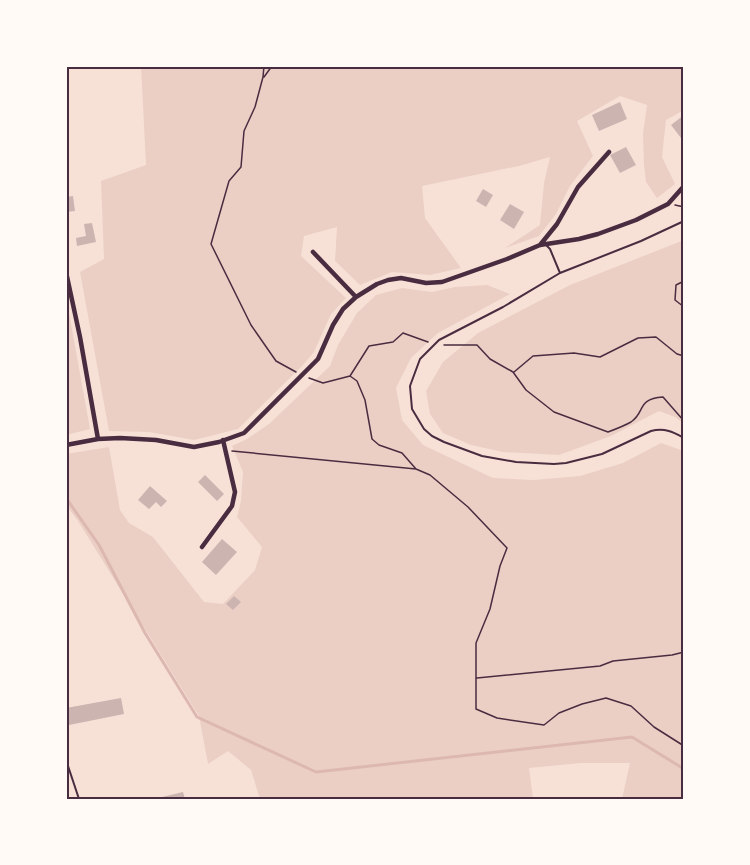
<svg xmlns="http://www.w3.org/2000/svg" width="750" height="865" font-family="Raleway,sans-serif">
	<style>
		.green { fill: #ebcfc5 }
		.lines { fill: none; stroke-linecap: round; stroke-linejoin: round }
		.stream { stroke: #dcb8b0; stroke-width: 3 }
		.building { fill: #ccb4b1 }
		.path { stroke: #4a2c40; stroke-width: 1.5 }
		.service { stroke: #4a2c40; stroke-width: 2 }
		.minor { stroke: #4a2c40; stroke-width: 4.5 }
		.neatline { fill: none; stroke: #4a2c40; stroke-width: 2 }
	</style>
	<rect width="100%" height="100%" fill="#f7e1d7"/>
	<path class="green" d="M 141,66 L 684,66 L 684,110 L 666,120 L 662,157 L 675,184 L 657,198 L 646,182 L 644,165 L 643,134 L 647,105 L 620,96 L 577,121 L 593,156 L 570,186 L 556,214 L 539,236 L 505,248 L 540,225 L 544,183 L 550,157 L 519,166 L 422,186 L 425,218 L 461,268 L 430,275 L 392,272 L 360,285 L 335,261 L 337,227 L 304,236 L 301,256 L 346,298 L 331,314 L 314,352 L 302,366 L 238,429 L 194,440 L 149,432 L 109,431 L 80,272 L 104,259 L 101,181 L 146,165 Z
		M 684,240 L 684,424 L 675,417 L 659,411 L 611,436 L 559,455 L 503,452 L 471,445 L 443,433 L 430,414 L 426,391 L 443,362 L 478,333 L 570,285 Z
		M 487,285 L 510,294 L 438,333 L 411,358 L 396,388 L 402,420 L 423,445 L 493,478 L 534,480 L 580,476 L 623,463 L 661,443 L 684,451 L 684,799 L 622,799 L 630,763 L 581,763 L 529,768 L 533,799 L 260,799 L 251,770 L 228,751 L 208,764 L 199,716 L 78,521 L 66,505 L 66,454 L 109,447 L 120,510 L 129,523 L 153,537 L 204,602 L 223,604 L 255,570 L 262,547 L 237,517 L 241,501 L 243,472 L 232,446 L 247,439 L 269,424 L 330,366 L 338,345 L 357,313 L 376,295 L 402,288 L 432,292 L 455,287 Z
		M 66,296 L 90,429 L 66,435 Z"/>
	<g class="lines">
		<path class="stream" d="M 66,498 L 99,545 L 145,633 L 197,717 L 316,772 L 632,737 L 684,769"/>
	</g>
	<path class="building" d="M 620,102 L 627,119 L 599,131 L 592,115 Z
		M 684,115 L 684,135 L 681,138 L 671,125 Z
		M 626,147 L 636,165 L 620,173 L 610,155 Z
		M 483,189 L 493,195 L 486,207 L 476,201 Z
		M 73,196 L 75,211 L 66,212 L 66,197 Z
		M 510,204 L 524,212 L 514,229 L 500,220 Z
		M 92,223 L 96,242 L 77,246 L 76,238 L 86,236 L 84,224 Z
		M 205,475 L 224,494 L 217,501 L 198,482 Z
		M 150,486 L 167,501 L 161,507 L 156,502 L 149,509 L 138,500 Z
		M 222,539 L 237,552 L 216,575 L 202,562 Z
		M 234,596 L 241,602 L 233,610 L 226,604 Z
		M 121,698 L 124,714 L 69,725 L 66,708 Z
		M 183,792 L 185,799 L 158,799 L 158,798 Z"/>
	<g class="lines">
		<path class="path" d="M 264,66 L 263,77 L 255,107 L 244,131 L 241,167 L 229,181 L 211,244 L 251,325 L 276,361 L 296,372
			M 264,77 L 272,66
			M 675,205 L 684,207
			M 684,281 L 676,285 L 675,300 L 684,307
			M 444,345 L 477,345 L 490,359 L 513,372 L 526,390 L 554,412 L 608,432 C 616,429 624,426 631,422 C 646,412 636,399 663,397 L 684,421
			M 514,372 L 533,356 L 574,353 L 600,357 L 638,338 L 656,337 L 677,354 L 684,356
			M 350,376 L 357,381 L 365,400 L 372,439 L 379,445 L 402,453 L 416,469
			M 309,378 L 323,383 L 350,376 L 369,346 L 393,342 L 403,333 L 428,342
			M 232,451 L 416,469 L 430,475 L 468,507 L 507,548 L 500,566 L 490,609 L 476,643 L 476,709 L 497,718 L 544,725 L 559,713 L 582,704 L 606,698 L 631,706 L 654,727 L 684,746
			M 477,678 L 600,666 L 613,661 L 672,655 L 684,652"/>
		<path class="service" d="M 684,221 L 641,241 L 560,273 L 503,307 L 439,340 L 420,359 L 410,386 L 412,409 L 424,429 L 432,436 L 444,442 L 482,456 L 516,462 L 554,464 L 566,463 L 602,454 L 651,431 C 664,428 672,431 684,438
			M 547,246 L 550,249 L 560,273
			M 66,760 L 79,799"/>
		<path class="minor" d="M 540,245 L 557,224 L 578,187 L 609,152
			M 313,252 L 356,297
			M 66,272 L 80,337 L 98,439
			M 66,445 L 98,439 L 120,438 L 156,440 L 194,447 L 219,442 L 244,433 L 318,359 L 333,325 L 343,309 L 356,297 L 377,284 L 388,280 L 401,278 L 426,283 L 442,282 L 507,259 L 540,245 L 579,239 L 598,234 L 636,220 L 668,204 L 684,186
			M 202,547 L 232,506 L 235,492 L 223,440"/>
	</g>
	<rect width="750" height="865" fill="none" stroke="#fffaf5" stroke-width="135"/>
	<rect x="68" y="68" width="614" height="730" class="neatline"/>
</svg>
